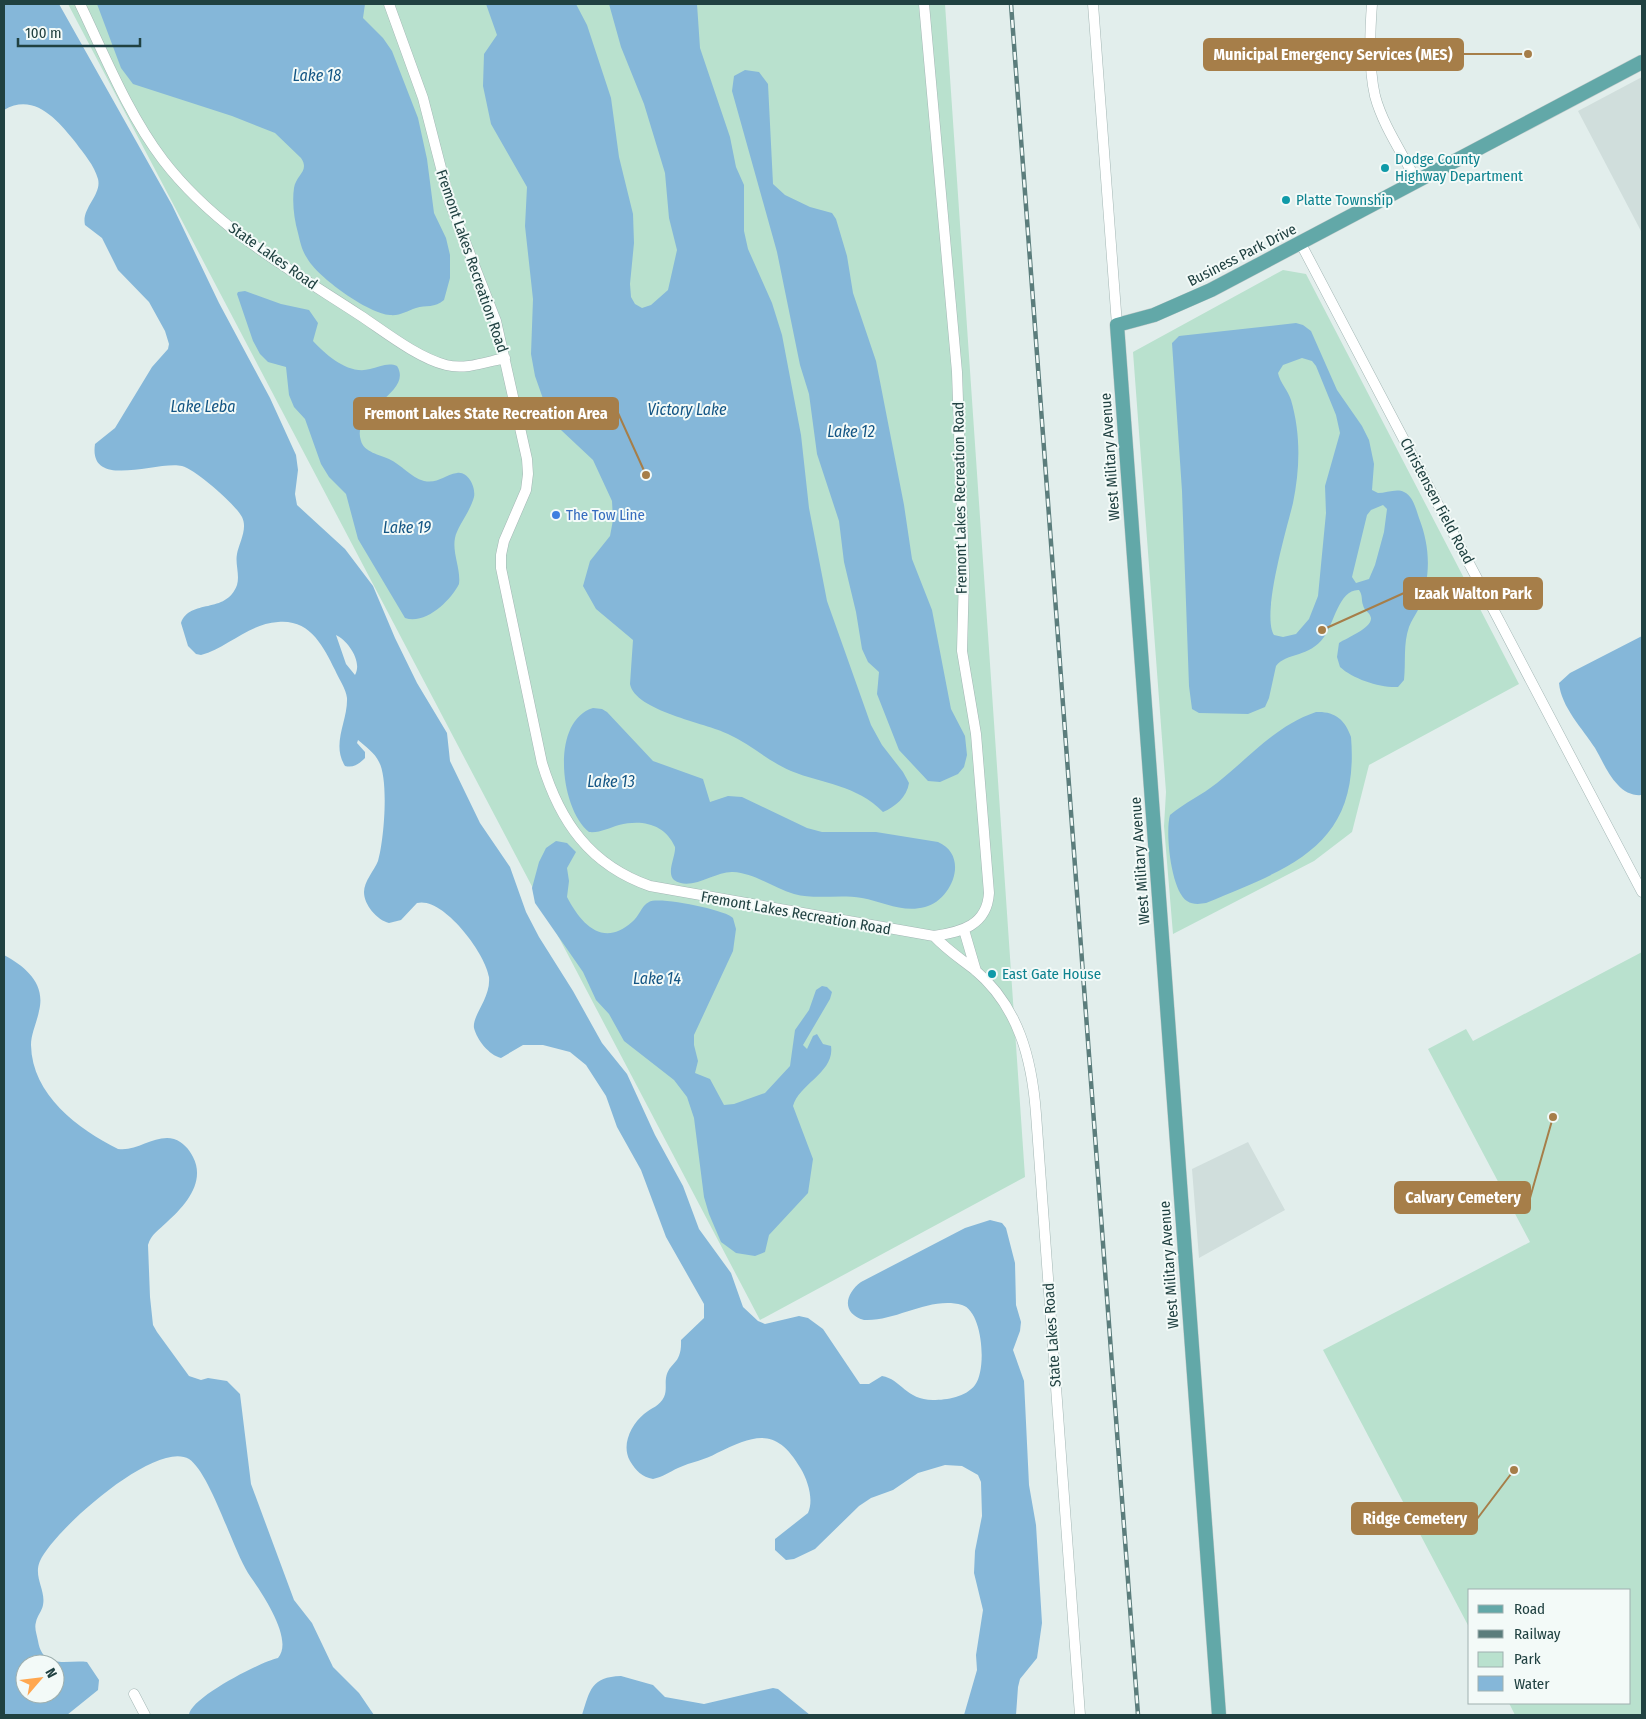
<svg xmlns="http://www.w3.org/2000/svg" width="1646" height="1719" font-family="'Fira Sans Condensed',sans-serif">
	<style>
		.built { fill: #d0dedc }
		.green { fill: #b9e1ce }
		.water { fill: #85b7d9; fill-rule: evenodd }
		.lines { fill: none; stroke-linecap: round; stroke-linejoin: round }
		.minor-casing { stroke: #a4b7b5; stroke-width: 11 }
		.major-casing { stroke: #c1caca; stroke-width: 15 }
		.minor { stroke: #fff; stroke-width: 10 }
		.major { stroke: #62a8a8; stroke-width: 14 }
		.rail-casing { stroke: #5b7d7c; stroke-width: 4.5 }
		.rail { stroke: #f3faf8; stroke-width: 2.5; stroke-dasharray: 8; stroke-linecap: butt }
		.culture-dot { fill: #0f9aa8; stroke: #f3faf8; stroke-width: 2 }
		.shop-dot { fill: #3f7fe0; stroke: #f3faf8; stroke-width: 2 }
		.labels { text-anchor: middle; stroke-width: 4; stroke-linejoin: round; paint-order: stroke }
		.culture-label { font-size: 15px; fill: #0d838f; stroke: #f3faf8; text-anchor: start }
		.street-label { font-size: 15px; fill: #204141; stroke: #f3faf8 }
		.shop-label { font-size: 15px; fill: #366cbe; stroke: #f3faf8; text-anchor: start }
		.water-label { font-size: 16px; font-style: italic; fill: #135584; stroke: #f3faf8 }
		.leader { fill: none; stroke: #a67e49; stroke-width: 2 }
		.callout-dot { fill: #a67e49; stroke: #f3faf8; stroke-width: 2 }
		.callout { fill: #a67e49; stroke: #a67e49; stroke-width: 2 }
		.callout-label { font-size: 16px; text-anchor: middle; font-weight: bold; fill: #fff }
	</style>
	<rect width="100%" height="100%" fill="#e2eeec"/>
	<path class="built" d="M 1642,77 L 1642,233 L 1578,111 Z
		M 1248,1142 L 1285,1210 L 1199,1258 L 1192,1169 Z"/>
	<path class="green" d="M 68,4 L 945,4 L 1025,1177 L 760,1320 Z
		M 1283,270 L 1306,274 L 1519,684 L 1369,765 L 1352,832 L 1314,861 L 1173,934 L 1164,826 L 1166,792 L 1133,352 Z
		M 1642,952 L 1642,1715 L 1515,1715 L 1509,1703 L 1630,1703 L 1630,1590 L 1470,1590 L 1470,1629 L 1323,1350 L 1530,1242 L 1428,1049 L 1466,1029 L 1473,1041 Z"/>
	<path class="water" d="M 4,4 L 59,4 L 172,205 L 219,303 L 270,398 L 296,455 L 298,470 L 295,494 L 297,505 L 345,549 L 373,586 L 395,638 L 417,683 L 447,733 L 450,761 L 480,823 L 510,867 L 526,912 L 539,937 L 573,991 L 602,1043 L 627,1074 L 655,1135 L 683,1186 L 699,1229 L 731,1273 L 743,1307 L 758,1321 L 765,1324 L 799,1316 L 808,1318 L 823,1329 L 860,1384 L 869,1384 L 882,1376 C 901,1379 906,1400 933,1400 C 947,1400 966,1397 975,1385 C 987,1370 983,1311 962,1305 C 929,1296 896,1322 864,1320 C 841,1313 845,1294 861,1282 L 965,1228 L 990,1220 L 1002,1223 L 1006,1228 L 1015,1263 L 1016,1305 L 1021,1322 L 1020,1331 L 1013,1350 L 1024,1381 L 1029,1485 L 1036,1525 L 1042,1623 L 1037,1658 L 1020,1679 L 1018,1687 L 1016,1715 L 964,1715 L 977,1670 L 976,1655 L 983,1610 L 974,1573 L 975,1551 L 982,1516 L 981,1482 L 978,1475 L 962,1466 L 945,1465 L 918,1473 L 893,1490 L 871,1498 L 859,1506 L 815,1549 L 794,1559 L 786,1560 L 775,1550 L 775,1539 L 808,1513 C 814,1500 808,1481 801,1469 C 776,1426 755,1435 717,1453 C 705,1460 691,1462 678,1468 C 669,1472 663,1477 653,1479 C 642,1477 636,1471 630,1461 C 621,1445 631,1425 644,1414 C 651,1408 660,1406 664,1397 C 667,1390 665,1384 666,1378 C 669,1361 682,1366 681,1340 L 704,1318 L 704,1304 L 666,1237 L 641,1170 L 617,1127 L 606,1096 L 586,1065 L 570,1052 L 543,1045 L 523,1045 L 501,1058 C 489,1055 477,1040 474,1028 C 472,1015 491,998 489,977 C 486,954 443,896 417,903 L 401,920 L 389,923 C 377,920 364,905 364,892 C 364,881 374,871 378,861 C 384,841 389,780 379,762 C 375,753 365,746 358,740 L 357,743 L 365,752 L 365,758 C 359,764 354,768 345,766 C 331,744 348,721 347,698 C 346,689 339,679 335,670 C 323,646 310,619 278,622 C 248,624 227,648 201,655 L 196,654 L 188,646 L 181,623 C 190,598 226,615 237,585 C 240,575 235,564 237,554 C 239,543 248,529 242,517 C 236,505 195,469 182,466 C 158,460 88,491 95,444 L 115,428 L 152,367 L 168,349 L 169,344 L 165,331 L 149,302 L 118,270 L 102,238 L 85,225 C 81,208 102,195 98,179 C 94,165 84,154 76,143 C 58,121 35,92 4,110 ZM 336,635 C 347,640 363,661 355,675 L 346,664 Z
		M 97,4 L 365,4 L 363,18 L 383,38 L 392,51 L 418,118 L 427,159 L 434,213 L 446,238 L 450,255 L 450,278 L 444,300 C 435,308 426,305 416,308 C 407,311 400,316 390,315 C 369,314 317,277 307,258 C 302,251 300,241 298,233 C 294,219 292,202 294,188 C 296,175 310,171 301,158 L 275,133 L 232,116 L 133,84 L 121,68 Z
		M 486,4 L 576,4 L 587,25 L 611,98 L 619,157 L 633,214 L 634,243 L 630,284 L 631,297 L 635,304 L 642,308 L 651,305 L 668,290 L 677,250 L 669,218 L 665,173 L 644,104 L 621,47 L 609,4 L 697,4 L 700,48 L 730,137 L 736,167 L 744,185 L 744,231 L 748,249 L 772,303 L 782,335 L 801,435 L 809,508 L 827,601 L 871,725 L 882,745 L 903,772 L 909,783 C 907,797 895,807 883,812 C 857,785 823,784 791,771 C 768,761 750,744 728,734 C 706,723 635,711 630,684 L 633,640 L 596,609 L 583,586 L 590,561 L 610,536 L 613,520 L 612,501 L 593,460 L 561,430 L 547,410 L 535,376 L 531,354 L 533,299 L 525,226 L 527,187 L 491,124 L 483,86 L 484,54 L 497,35 Z
		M 745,70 L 759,72 L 768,84 L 773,184 L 785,195 L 810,207 L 832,213 L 836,219 L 847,256 L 853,293 L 876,361 L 904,505 L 912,559 L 932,610 L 951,709 L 965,736 L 967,755 L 964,767 L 958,774 L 940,782 L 928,781 L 899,750 L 877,694 L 879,672 L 868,662 L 862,649 L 856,612 L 844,562 L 839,521 L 817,454 L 809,394 L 800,365 L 777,252 L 732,91 L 734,76 Z
		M 245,291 L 281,304 L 309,310 L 318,323 L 313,341 C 327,356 349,375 370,369 C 379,367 388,362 397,366 C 414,393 350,409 361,441 C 364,452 380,455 389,459 C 402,465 410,477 424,481 C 438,484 444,475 457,473 C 468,471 476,487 474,497 C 470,512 457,527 455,538 C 452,553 461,569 459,584 C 451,600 426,625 405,618 L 358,539 L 346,494 L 329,477 L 321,464 L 305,419 L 294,407 L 289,395 L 286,367 L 268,362 L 260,354 L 253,341 L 237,294 L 238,292 Z
		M 1296,323 L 1303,325 L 1311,331 L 1337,390 L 1362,426 L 1369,440 L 1374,464 L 1372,490 L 1378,493 C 1386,493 1397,488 1404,492 C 1413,496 1416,509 1419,518 C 1431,549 1431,579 1418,610 C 1415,616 1411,621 1409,627 C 1403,644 1406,662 1404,680 L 1398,687 C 1380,688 1353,679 1340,667 L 1337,657 L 1339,643 C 1347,638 1372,628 1371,618 C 1370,612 1364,611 1363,605 C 1361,599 1363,596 1359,590 C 1339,589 1334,624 1324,637 C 1309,658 1287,652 1276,666 L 1269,698 L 1265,707 L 1248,714 L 1199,713 L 1192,709 L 1189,686 L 1182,491 L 1172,343 L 1179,336 ZM 1302,358 L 1312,361 L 1316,366 L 1336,415 L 1340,433 L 1325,486 L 1326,513 L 1318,596 L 1309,619 L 1296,634 L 1283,637 L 1274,635 C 1261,614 1287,528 1293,503 C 1300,469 1301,434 1291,400 C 1288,390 1280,383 1278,373 L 1283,365 ZM 1383,505 L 1387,509 L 1384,532 L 1375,565 L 1369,579 L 1356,583 L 1352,577 L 1367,515 L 1371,510 Z
		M 1642,636 L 1642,795 C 1633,796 1624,792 1618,785 C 1608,775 1602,760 1595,748 C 1583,729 1561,707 1559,683 L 1570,673 Z
		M 593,708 L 602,709 L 607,712 L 653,761 L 703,779 L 710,802 L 728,796 L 742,797 L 807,828 L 822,832 L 876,832 L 938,842 C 970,856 952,900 925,907 C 903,913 883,902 862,898 C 839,894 816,900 794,894 C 774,888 754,873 733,872 C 715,871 691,892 674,880 C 666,873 676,856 675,847 C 665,824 642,819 619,825 C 609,828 600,833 589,832 C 560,809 550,721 593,708 Z
		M 1316,712 C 1334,711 1345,719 1351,737 C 1360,846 1292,867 1206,903 C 1200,904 1193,905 1187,901 C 1171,891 1165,832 1170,815 C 1184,803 1202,795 1217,783 C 1250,757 1275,726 1316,712 Z
		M 556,841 L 567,843 L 576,852 L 567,868 L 569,881 L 567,897 C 581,924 603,948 632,922 C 639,917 641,906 649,902 C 658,896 726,910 733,918 L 736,929 L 733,951 L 694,1035 L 694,1045 L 698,1061 L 695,1073 L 710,1079 L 724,1105 L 734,1104 L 765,1093 L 790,1066 L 795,1030 L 809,1010 L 816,990 L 822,986 L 827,987 L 832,992 L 830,999 L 803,1045 L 807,1049 L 813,1036 L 817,1034 L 823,1044 L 831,1046 C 835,1072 799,1084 793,1106 L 813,1159 L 808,1193 L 769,1235 L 765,1252 L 755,1256 L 736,1253 L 721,1242 L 709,1214 L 704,1197 L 694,1118 L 687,1097 L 674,1080 L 624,1041 L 609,1014 L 596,1000 L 583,972 L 535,903 L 532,888 L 539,862 L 546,848 Z
		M 4,955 C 26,967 46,984 39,1011 C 37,1022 31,1034 31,1045 C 32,1095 78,1129 118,1149 C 137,1152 155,1134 174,1139 C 183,1142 189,1149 193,1157 C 206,1182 185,1206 167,1222 C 159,1230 151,1234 148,1245 L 150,1297 L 153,1325 L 157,1332 L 189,1376 L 201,1380 L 208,1378 L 227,1381 L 240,1394 L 251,1484 L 294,1600 L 312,1623 L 333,1667 L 359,1693 L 374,1715 L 189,1715 C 190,1698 260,1662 278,1658 C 295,1639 259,1589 248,1573 C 232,1547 210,1473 189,1459 C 156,1439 53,1531 40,1561 C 33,1577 46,1590 43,1605 C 42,1611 37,1616 36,1622 C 34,1628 37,1635 38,1641 C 43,1671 69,1659 87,1662 L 99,1680 L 98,1690 L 67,1715 L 4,1715 ZM 25,1664 L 55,1664 L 55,1694 L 25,1694 Z
		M 621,1676 L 653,1685 L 665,1697 L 704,1704 L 773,1688 L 778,1689 L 810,1715 L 582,1715 C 590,1690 591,1677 621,1676 Z"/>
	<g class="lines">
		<defs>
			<path id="minor" d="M 80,4 C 105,56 128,114 163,160 C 215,228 291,270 361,316 C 385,332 418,358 446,365 C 465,370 486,362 505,358
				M 389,4 L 423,98 L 450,203 L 496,321 L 527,459 L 528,474 L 526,490 L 504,541 L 501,555 L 501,568 L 542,763 C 560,822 590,865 650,886 L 934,936 C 962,932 987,925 989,893 L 976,734 L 962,651 L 964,575 L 957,372 L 924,4
				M 1093,4 L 1117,325
				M 1372,4 C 1370,30 1369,70 1375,96 C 1383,126 1403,154 1417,182
				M 1301,244 L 1642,892
				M 964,930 L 976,971
				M 934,936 C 947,950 961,959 975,970 C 1019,1007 1032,1060 1036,1114 L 1080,1715
				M 134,1694 L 145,1715"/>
			<path id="major" d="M 1219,1715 L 1117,325 L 1154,315 L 1211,290 L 1642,62"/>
		</defs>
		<use href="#minor" class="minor-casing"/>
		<use href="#major" class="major-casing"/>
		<use href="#minor" class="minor"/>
		<use href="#major" class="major"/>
		<defs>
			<path id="rail" d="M 1011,4 L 1138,1715"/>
		</defs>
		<use href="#rail" class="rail-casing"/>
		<use href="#rail" class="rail"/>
	</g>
	<g class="culture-dot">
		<circle cx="1385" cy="168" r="5"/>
		<circle cx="1286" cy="200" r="5"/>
		<circle cx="992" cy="974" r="5"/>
	</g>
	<circle class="shop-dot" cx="556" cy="515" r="5"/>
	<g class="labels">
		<g class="culture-label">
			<text x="1395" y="164">Dodge County<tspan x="1395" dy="17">Highway Department</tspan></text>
			<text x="1296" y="205">Platte Township</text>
			<text x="1002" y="979">East Gate House</text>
		</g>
		<g class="street-label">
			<text transform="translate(1242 255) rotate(-27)" y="5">Business Park Drive</text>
			<text transform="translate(273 256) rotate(35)" y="5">State Lakes Road</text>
			<text transform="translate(472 261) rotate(71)" y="5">Fremont Lakes Recreation Road</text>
			<text transform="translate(1110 457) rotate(-94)" y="5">West Military Avenue</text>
			<text transform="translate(960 498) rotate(-91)" y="5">Fremont Lakes Recreation Road</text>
			<text transform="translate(1437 501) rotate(62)" y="5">Christensen Field Road</text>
			<text transform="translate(1140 861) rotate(-94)" y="5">West Military Avenue</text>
			<text transform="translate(796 913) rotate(10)" y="5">Fremont Lakes Recreation Road</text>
			<text transform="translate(1169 1265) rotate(-94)" y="5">West Military Avenue</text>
			<text transform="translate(1052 1335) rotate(-94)" y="5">State Lakes Road</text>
		</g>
		<g class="shop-label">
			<text x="566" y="520">The Tow Line</text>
		</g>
		<g class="water-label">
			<text x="317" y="81">Lake 18</text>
			<text x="203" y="412">Lake Leba</text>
			<text x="687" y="415">Victory Lake</text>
			<text x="851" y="437">Lake 12</text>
			<text x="407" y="533">Lake 19</text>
			<text x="611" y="787">Lake 13</text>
			<text x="657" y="984">Lake 14</text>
		</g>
	</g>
	<path class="leader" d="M1528 54L1463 54M646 475L618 413M1322 630L1404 593M1553 1117L1530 1198M1514 1470L1477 1519"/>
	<g class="callout-dot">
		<circle cx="1528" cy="54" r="5"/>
		<circle cx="646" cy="475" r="5"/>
		<circle cx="1322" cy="630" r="5"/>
		<circle cx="1553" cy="1117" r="5"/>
		<circle cx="1514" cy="1470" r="5"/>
	</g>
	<g class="callout">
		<rect x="1204" y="39" width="259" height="31" rx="5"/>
		<rect x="354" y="398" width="264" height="31" rx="5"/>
		<rect x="1404" y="578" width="138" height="31" rx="5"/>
		<rect x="1395" y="1182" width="135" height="31" rx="5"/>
		<rect x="1352" y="1503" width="125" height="31" rx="5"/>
	</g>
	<g class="callout-label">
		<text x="1333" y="60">Municipal Emergency Services (MES)</text>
		<text x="486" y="419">Fremont Lakes State Recreation Area</text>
		<text x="1473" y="599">Izaak Walton Park</text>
		<text x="1463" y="1203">Calvary Cemetery</text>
		<text x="1415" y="1524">Ridge Cemetery</text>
	</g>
	<rect width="1646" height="1719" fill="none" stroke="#204141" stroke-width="10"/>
	<rect x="1468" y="1589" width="162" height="115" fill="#f3faf8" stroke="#9fb0af"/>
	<rect x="1478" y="1605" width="25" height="8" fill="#62a8a8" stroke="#9fb0af"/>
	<text x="1514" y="1614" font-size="15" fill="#204141">Road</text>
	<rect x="1478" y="1630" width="25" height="8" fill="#5b7d7c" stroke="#9fb0af"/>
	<text x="1514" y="1639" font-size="15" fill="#204141">Railway</text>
	<rect x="1478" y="1652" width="25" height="15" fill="#b9e1ce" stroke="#9fb0af"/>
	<text x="1514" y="1664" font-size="15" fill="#204141">Park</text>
	<rect x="1478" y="1676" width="25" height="15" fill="#85b7d9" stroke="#9fb0af"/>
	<text x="1514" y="1689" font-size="15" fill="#204141">Water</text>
	<g transform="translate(40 1679) rotate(62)"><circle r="24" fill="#f3faf8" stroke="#9fb0af"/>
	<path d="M0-4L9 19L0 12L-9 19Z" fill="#ffa74f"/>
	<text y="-8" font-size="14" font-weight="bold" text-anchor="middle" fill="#204141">N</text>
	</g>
	<path d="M18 38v8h122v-8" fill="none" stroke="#204141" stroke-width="2.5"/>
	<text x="25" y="38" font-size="15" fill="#204141" stroke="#f3faf8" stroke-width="4" paint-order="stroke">100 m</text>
</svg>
